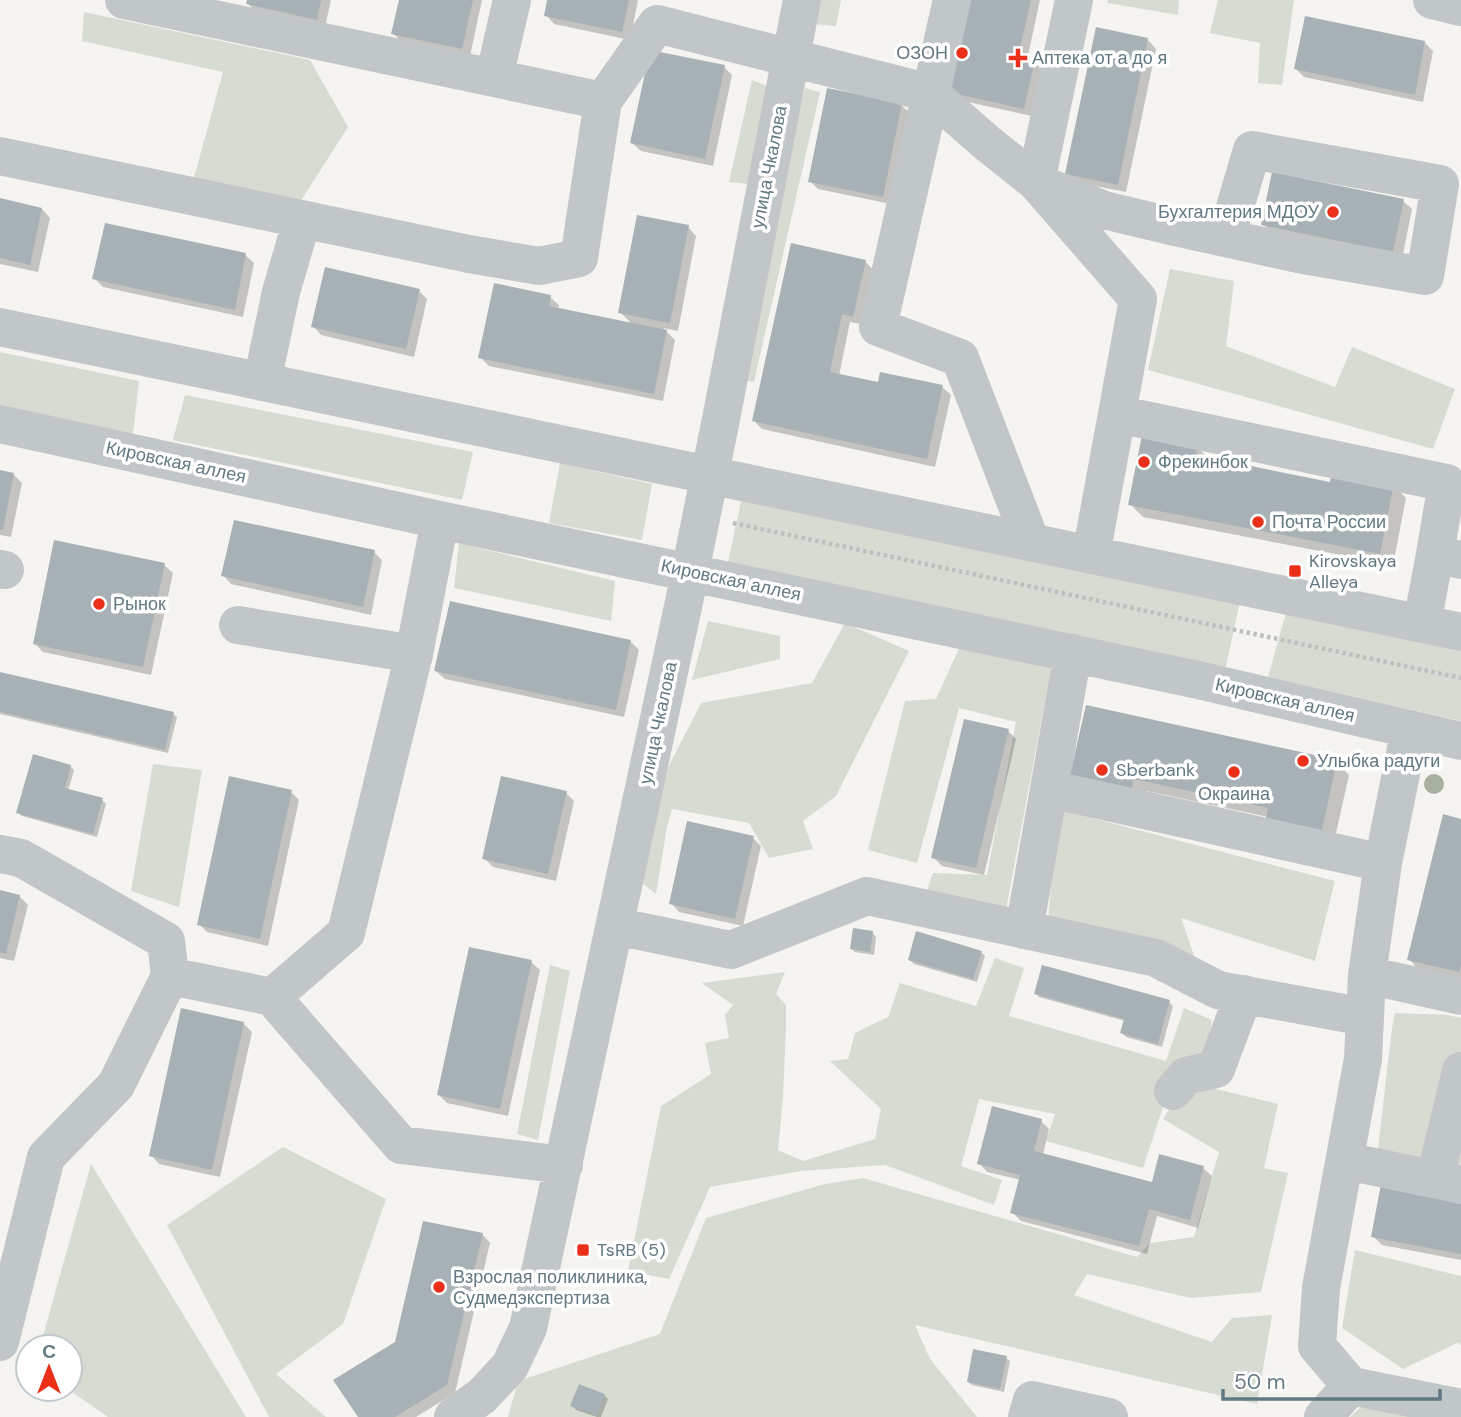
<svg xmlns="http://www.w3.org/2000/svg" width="1461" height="1417" font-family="'DM Sans',sans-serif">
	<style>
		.green { fill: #d6dcd1 }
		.shadow { fill: #0003 }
		.building { fill: #a8b1b5 }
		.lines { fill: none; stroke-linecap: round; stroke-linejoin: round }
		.path { stroke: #bdbfc1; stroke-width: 4.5; stroke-dasharray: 3.5 3.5; stroke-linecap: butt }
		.minor { stroke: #c1c6c8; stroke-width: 38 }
		.tree { fill: #a8b1a1 }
		.poi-dot { fill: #ec2f19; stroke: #fff; stroke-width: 2.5 }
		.labels { text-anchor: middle; stroke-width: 7; stroke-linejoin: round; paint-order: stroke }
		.poi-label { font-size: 18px; fill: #627883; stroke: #fff; text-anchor: start }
		.street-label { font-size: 18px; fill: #627883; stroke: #fff }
	</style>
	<rect width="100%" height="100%" fill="#f5f4f0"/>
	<path class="green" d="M 819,0 L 841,0 L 836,26 L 814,24 Z
		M 1108,0 L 1179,0 L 1178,15 L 1107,3 Z
		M 1218,0 L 1294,0 L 1282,85 L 1258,83 L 1260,43 L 1210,33 Z
		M 84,12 L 310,60 L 348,127 L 295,210 L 190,192 L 223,72 L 82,41 Z
		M 752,80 L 772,88 L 749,184 L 729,182 Z
		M 805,88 L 820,92 L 754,382 L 736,378 Z
		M 1170,269 L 1234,281 L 1226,346 L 1335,387 L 1352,347 L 1455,389 L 1433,449 L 1148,370 Z
		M 0,352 L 139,381 L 133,434 L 0,405 Z
		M 185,395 L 473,452 L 462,500 L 173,440 Z
		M 560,463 L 652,484 L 642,540 L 549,523 Z
		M 743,492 L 1240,601 L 1225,671 L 728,562 Z
		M 459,543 L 615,581 L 611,621 L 454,588 Z
		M 1287,609 L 1461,646 L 1461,721 L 1268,677 Z
		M 708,621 L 780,636 L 780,659 L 692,680 Z
		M 845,623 L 909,651 L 836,796 L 803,821 L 813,849 L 769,858 L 749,823 L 672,809 L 667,827 L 656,894 L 642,883 L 656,791 L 701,703 L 812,683 Z
		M 961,644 L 1052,664 L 1005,915 L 924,899 L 933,873 L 987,875 L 1016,722 L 959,708 L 917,863 L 868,850 L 905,701 L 936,699 Z
		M 153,764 L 202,770 L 179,907 L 131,891 Z
		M 1057,809 L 1335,881 L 1315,961 L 1181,918 L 1197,964 L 1048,922 Z
		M 995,958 L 1024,968 L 1009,1016 L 1166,1061 L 1184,1008 L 1212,1020 L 1205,1056 L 1172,1080 L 1143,1168 L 1046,1141 L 1055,1114 L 979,1099 L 961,1166 L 1002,1180 L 994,1205 L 885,1165 L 801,1171 L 710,1187 L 669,1279 L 628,1271 L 661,1106 L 711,1074 L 705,1043 L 729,1038 L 725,1015 L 733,1005 L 702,983 L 785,972 L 776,994 L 786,1005 L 786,1027 L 783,1097 L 778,1150 L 803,1161 L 875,1139 L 881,1109 L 830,1061 L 848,1059 L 855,1033 L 888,1017 L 900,983 L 976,1006 Z
		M 550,965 L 570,971 L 538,1140 L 517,1134 Z
		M 1395,1013 L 1448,1015 L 1461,1018 L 1461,1175 L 1377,1157 L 1392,1028 Z
		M 1187,1082 L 1278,1104 L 1264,1168 L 1288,1173 L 1261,1292 L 1191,1298 L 1087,1274 L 1074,1295 L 1212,1342 L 1232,1318 L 1272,1315 L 1257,1404 L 915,1325 L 930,1359 L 977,1417 L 508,1417 L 518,1381 L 660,1334 L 706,1218 L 825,1184 L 863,1178 L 1137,1257 L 1150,1243 L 1194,1237 L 1219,1152 L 1163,1119 Z
		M 283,1147 L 386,1199 L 343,1324 L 276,1374 L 326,1417 L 269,1417 L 167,1225 Z
		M 91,1164 L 246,1417 L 108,1417 L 68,1389 L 70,1389 L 70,1347 L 40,1347 Z
		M 1355,1250 L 1461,1276 L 1461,1345 L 1457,1343 L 1403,1369 L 1342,1328 Z
		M 1367,1402 L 1447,1417 L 1350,1417 Z"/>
	<path class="shadow" d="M 249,0 L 331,0 L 325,27 L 256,12 L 248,4 Z
		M 400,0 L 482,0 L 470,56 L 402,42 L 393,33 Z
		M 549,0 L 638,0 L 630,40 L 554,24 L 546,15 Z
		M 971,0 L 1040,0 L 1027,60 L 1034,62 L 1042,70 L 1032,116 L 959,100 Z
		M 1097,29 L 1148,40 L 1156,49 L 1126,192 L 1075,182 L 1067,173 Z
		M 1425,43 L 1433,51 L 1423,102 L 1304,77 L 1296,69 Z
		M 724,67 L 732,75 L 713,166 L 641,151 L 632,143 Z
		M 901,105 L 910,113 L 891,204 L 818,189 L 810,181 Z
		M 0,200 L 42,209 L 50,218 L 38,272 L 0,264 Z
		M 1403,201 L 1412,209 L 1402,259 L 1272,233 L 1263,224 Z
		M 688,227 L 696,236 L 678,331 L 663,328 L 675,340 L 663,401 L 489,366 L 480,357 L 550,297 L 559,305 L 558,310 L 632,324 L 620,312 Z
		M 245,255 L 254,263 L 243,317 L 103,287 L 94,278 Z
		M 865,261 L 873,270 L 861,324 L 850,322 L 839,376 L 880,385 L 942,387 L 951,395 L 935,467 L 762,429 L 754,421 Z
		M 419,291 L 427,299 L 414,357 L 321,335 L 313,326 Z
		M 1197,447 L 1210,460 L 1332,484 L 1393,485 L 1406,498 L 1393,565 L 1143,517 L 1130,504 Z
		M 0,472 L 13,474 L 22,483 L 11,537 L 0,535 Z
		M 374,552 L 382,560 L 371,615 L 231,584 L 223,575 Z
		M 164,565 L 173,573 L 151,675 L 43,652 L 34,643 Z
		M 630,641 L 639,650 L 624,717 L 445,679 L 436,671 Z
		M 0,674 L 173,714 L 177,717 L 168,753 L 0,714 Z
		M 1008,731 L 1016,739 L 984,875 L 942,866 L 933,857 Z
		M 1336,762 L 1349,775 L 1334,842 L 1268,817 L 1147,791 L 1144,800 L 1072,774 Z
		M 70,766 L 74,770 L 68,791 L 102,800 L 106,804 L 97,837 L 22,816 L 18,812 Z
		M 291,792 L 299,800 L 268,946 L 207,932 L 199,924 Z
		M 566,793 L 574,801 L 556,881 L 493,867 L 484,858 Z
		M 1461,821 L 1461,978 L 1417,968 L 1409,959 Z
		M 753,838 L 761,846 L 743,926 L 679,912 L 671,903 Z
		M 0,892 L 19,896 L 28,905 L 14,961 L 0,958 Z
		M 873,933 L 876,937 L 874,955 L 855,952 L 851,948 Z
		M 981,952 L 985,956 L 977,982 L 914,964 L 910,960 Z
		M 531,962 L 540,970 L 508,1116 L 447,1103 L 439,1095 Z
		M 1036,994 L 1169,1002 L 1173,1006 L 1162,1047 L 1126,1037 L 1122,1033 L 1125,1021 L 1039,997 Z
		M 243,1023 L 252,1032 L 220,1177 L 159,1164 L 151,1155 Z
		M 1041,1121 L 1049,1129 L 1043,1155 L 1153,1184 L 1203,1168 L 1212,1176 L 1198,1228 L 1157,1216 L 1147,1254 L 1021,1221 L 1012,1212 L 1021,1180 L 987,1172 L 979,1163 Z
		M 1461,1201 L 1461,1260 L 1382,1245 L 1373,1236 Z
		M 482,1234 L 490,1243 L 455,1393 L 416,1417 L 360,1417 L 397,1343 Z
		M 1006,1358 L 1010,1361 L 1004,1392 L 972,1385 L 968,1382 Z
		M 604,1395 L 608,1399 L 601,1417 L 597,1417 L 576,1410 L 572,1406 Z"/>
	<path class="building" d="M 247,0 L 321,0 L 317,20 L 246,4 Z
		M 399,0 L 473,0 L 462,49 L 391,34 Z
		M 547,0 L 629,0 L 622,32 L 544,16 Z
		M 969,0 L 1031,0 L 1018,56 L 1035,60 L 1024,109 L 948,92 Z
		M 1305,16 L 1425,41 L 1415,95 L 1294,69 Z
		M 1096,27 L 1148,38 L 1118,185 L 1065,174 Z
		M 650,50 L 725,65 L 705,159 L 630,143 Z
		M 827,88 L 902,103 L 883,197 L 808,182 Z
		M 1272,172 L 1404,199 L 1393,252 L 1261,225 Z
		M 0,198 L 42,208 L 30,265 L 0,258 Z
		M 637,215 L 689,225 L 670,323 L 618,313 Z
		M 105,223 L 246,253 L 235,310 L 92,279 Z
		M 791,243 L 866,260 L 853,317 L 842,314 L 830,372 L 878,382 L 880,372 L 943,385 L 927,459 L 752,421 Z
		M 325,267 L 420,289 L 406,349 L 311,327 Z
		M 494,283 L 551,295 L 549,306 L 667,330 L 654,394 L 478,358 Z
		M 1142,435 L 1197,445 L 1196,455 L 1330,482 L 1332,472 L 1394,483 L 1380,554 L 1128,505 Z
		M 0,470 L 14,473 L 3,530 L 0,529 Z
		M 234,520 L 375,550 L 363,607 L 221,576 Z
		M 54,540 L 165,563 L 143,667 L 33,644 Z
		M 450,601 L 631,640 L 616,710 L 434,671 Z
		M 0,672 L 174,712 L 165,750 L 0,712 Z
		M 1086,705 L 1337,760 L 1322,830 L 1266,818 L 1268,808 L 1134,779 L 1132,788 L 1070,775 Z
		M 964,719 L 1009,729 L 976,868 L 931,858 Z
		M 33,754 L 71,765 L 65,788 L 103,798 L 93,834 L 16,813 Z
		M 229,776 L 292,790 L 260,939 L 197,925 Z
		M 501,776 L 567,791 L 548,874 L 482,859 Z
		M 1443,814 L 1461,819 L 1461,966 L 1459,972 L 1407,960 Z
		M 687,821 L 754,836 L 735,919 L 669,904 Z
		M 0,890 L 20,895 L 6,954 L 0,952 Z
		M 853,928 L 873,931 L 870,952 L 850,949 Z
		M 916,931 L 982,951 L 973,979 L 908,960 Z
		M 469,947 L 532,960 L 500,1109 L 437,1095 Z
		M 1042,965 L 1170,1000 L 1158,1044 L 1120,1033 L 1124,1019 L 1034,994 Z
		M 181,1008 L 244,1022 L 212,1170 L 149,1156 Z
		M 992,1106 L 1042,1119 L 1034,1151 L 1152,1182 L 1159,1154 L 1204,1166 L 1190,1220 L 1149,1209 L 1139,1246 L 1010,1213 L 1020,1175 L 977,1164 Z
		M 1381,1184 L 1461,1199 L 1461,1254 L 1371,1237 Z
		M 423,1221 L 483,1233 L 447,1385 L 395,1417 L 358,1417 L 333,1380 L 395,1342 Z
		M 973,1349 L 1007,1356 L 1000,1389 L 967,1382 Z
		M 579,1384 L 605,1394 L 597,1416 L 570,1406 Z"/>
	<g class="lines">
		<path class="path" d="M 733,523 L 1461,678"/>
		<path class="minor" d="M 124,0 L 603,101 L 657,24 L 930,93 L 987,143 L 1036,182 L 1104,210 L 1175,227 L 1298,254 L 1425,276 L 1440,184 L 1252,150 L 1226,238
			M 952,0 L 878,327 L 960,358 L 1031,542
			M 1074,0 L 1036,182 L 1138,299 L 1117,414
			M 1432,0 L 1461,7
			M 494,78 L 512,0
			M 0,156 L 469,254 L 539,266 L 579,258 L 603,101
			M 0,327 L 1461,632
			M 262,382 L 281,292 L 302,220
			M 0,424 L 440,520 L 1198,680 L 1461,741
			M 1091,555 L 1117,414 L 1447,483 L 1435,554 L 1461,560
			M 0,569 L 5,570
			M 1422,624 L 1435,554
			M 238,625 L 414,654
			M 1073,653 L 1049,789 L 1383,863
			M 1410,729 L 1383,863 L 1367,975 L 1363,1059 L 1321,1288 L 1317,1346 L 1351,1386 L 1461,1408
			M 0,854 L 21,858 L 166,941 L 170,976 L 272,997 L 401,1145 L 564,1165
			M 615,926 L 731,950 L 867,896 L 1156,958 L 1218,990 L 1365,1017
			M 1024,930 L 1049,789
			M 1367,975 L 1461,996
			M 272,997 L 346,933 L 414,654 L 440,520
			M 1173,1091 L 1186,1076 L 1216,1069 L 1244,994
			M 1346,1161 L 1461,1185
			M 1435,1179 L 1461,1071
			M 0,1342 L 46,1157 L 116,1085 L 170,976
			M 453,1417 L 482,1396 L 510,1366 L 528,1328 L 684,602 L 721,419 L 802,0
			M 1027,1417 L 1032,1400 L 1109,1417
			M 1323,1417 L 1351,1386"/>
	</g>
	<circle class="tree" cx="1434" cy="784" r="10"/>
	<g class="poi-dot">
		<circle cx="962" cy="53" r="7"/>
		<path d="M1014.5 47.5h7v7h7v7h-7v7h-7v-7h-7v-7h7z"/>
		<circle cx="1333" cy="212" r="7"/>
		<circle cx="1144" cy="462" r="7"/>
		<circle cx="1258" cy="522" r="7"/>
		<rect x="1288" y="564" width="14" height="14" rx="3.5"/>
		<circle cx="99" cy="604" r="7"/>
		<circle cx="1303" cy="761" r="7"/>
		<circle cx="1102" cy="770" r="7"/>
		<circle cx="1234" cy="772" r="7"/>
		<rect x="576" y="1243" width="14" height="14" rx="3.5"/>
		<circle cx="439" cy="1287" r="7"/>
	</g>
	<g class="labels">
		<g class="poi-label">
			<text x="948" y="59" text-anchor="end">ОЗОН</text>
			<text x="1032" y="64">Аптека от а до я</text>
			<text x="1319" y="218" text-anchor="end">Бухгалтерия МДОУ</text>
			<text x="1158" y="468">Фрекинбок</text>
			<text x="1272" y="528">Почта России</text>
			<text x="1309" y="567">Kirovskaya<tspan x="1309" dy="21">Alleya</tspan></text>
			<text x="113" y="610">Рынок</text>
			<text x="1317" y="767">Улыбка радуги</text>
			<text x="1116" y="776">Sberbank</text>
			<text x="1234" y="800" text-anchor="middle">Окраина</text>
			<text x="597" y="1256">TsRB (5)</text>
			<text x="453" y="1283">Взрослая поликлиника,<tspan x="453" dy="21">Судмедэкспертиза</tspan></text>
		</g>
		<g class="street-label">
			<text transform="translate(769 167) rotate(-79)" y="6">улица Чкалова</text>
			<text transform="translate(176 462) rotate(12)" y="6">Кировская аллея</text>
			<text transform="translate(731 580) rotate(12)" y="6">Кировская аллея</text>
			<text transform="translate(1285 700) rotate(13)" y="6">Кировская аллея</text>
			<text transform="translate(658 723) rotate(-78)" y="6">улица Чкалова</text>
		</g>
	</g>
	<g transform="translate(49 1368)"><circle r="33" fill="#ffffff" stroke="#c0c9cd" stroke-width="2"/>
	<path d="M0-5L12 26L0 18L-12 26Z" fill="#ec2f19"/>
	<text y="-10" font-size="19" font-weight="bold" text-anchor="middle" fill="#627883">С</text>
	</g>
	<path d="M1223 1389v10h217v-10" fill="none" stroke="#627883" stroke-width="3.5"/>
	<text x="1234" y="1389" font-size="21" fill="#627883" stroke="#ffffff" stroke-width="5" paint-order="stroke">50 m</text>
</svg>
